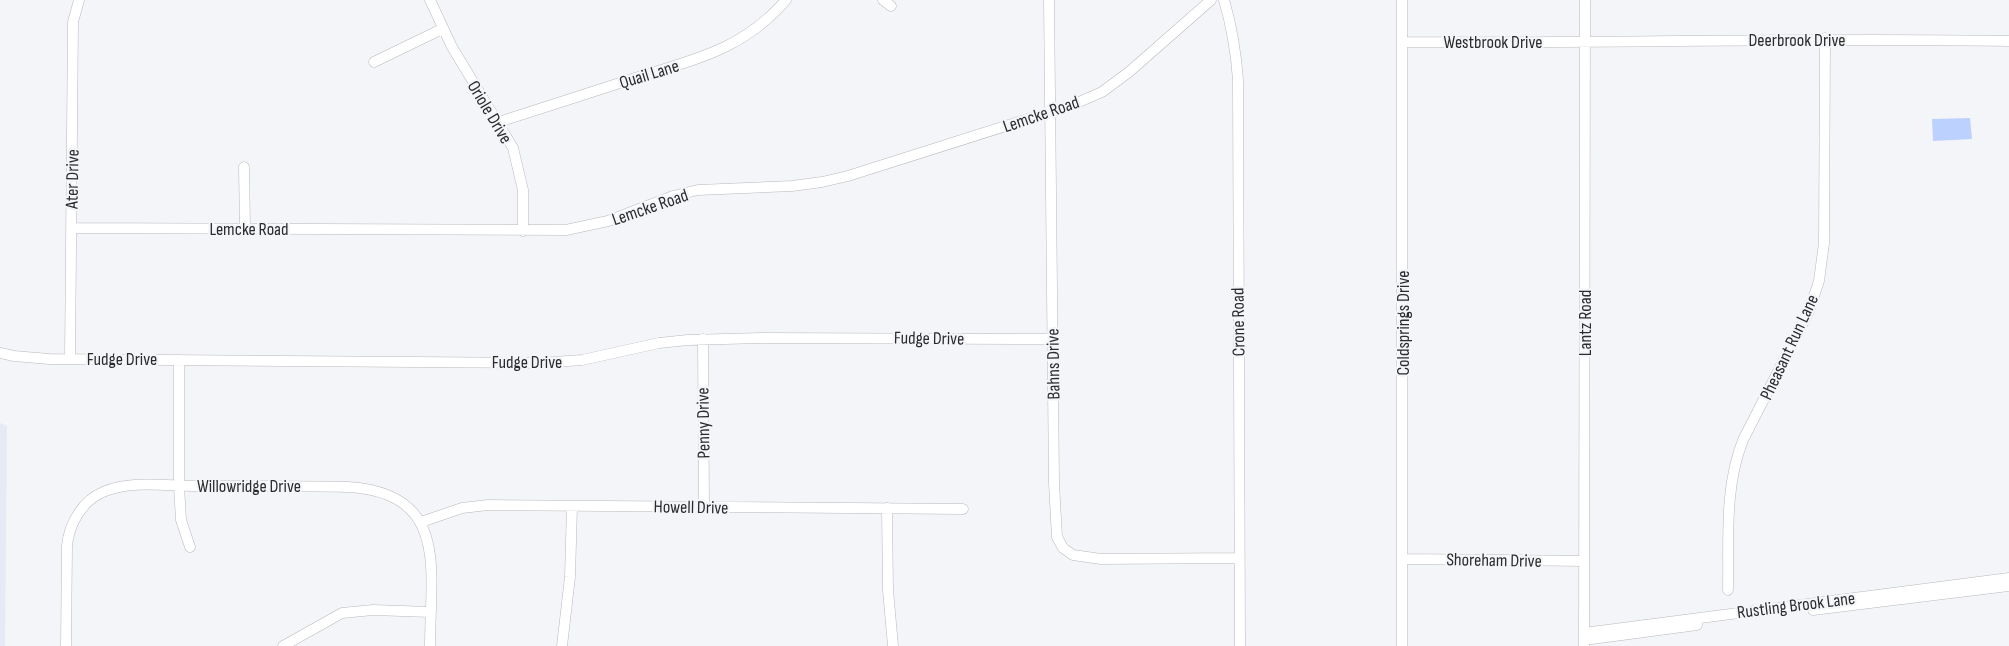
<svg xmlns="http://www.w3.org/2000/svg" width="2009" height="646" font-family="'Sofia Sans Condensed',sans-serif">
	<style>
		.built { fill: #e5eaf4 }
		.green { fill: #bcd1fe }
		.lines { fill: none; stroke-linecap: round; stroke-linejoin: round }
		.minor-casing { stroke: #b8b9bc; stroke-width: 11 }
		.minor { stroke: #fff; stroke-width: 10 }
		.labels { text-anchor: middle; stroke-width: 4.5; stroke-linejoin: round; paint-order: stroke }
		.street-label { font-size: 18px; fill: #2a2b2c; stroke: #f4f5f8 }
	</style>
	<rect width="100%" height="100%" fill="#f4f5f8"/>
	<path class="built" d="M 0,423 L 7,426 L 5,646 L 0,646 Z"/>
	<path class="green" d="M 1970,118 L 1972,139 L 1933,141 L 1932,119 Z"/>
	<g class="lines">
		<defs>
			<path id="minor" d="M 430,0 L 452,47 L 513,148 L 523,190 L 523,231
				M 883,0 L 891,6
				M 1049,0 L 1054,483 L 1057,537 L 1063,548 L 1073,555 L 1101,559 L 1239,558
				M 1224,0 C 1232,27 1236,52 1238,80 L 1240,646
				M 1403,42 C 1605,44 1807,37 2009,41
				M 374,62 L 442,29
				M 499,122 C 542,108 586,94 629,80 C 691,60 741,52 786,0
				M 244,167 L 245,229
				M 71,228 L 566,230 L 608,221 L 673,196 L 698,190 L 792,186 L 822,182 L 848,176 L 1072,105 L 1102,92 L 1129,72 L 1211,0
				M 703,339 L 704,507
				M 0,353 L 14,356 L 49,359 L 540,363 L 582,360 L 659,343 L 688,340 L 761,338 L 1052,339
				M 70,359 L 73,22 L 79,0
				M 179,360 L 179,486 L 181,520 L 190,547
				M 887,508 L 888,590 L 893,646
				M 421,522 L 462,508 L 488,505 L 963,509
				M 1403,559 L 1584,561
				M 1728,590 C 1729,540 1724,488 1743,440 L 1809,311 L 1819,281 L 1824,243 L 1825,38
				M 1813,610 L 2009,586
				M 1584,633 L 2009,578
				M 1584,640 L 1697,625
				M 66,646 L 67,546 C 69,524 82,501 103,492 C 131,480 166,486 195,486 C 246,486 297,486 348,487 C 450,493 430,571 430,646
				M 283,646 L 342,613 L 373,610 L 430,612
				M 562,646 L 570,577 L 572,506
				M 1402,646 L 1402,0
				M 1584,646 L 1585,0"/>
		</defs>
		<use href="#minor" class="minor-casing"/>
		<use href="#minor" class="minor"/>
	</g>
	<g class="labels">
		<g class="street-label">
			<text x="1797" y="46">Deerbrook Drive</text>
			<text x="1493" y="48">Westbrook Drive</text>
			<text transform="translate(649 74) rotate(-17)" y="6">Quail Lane</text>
			<text transform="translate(490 112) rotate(59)" y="6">Oriole Drive</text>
			<text transform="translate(1041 114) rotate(-19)" y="6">Lemcke Road</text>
			<text transform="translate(72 179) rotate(-89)" y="6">Ater Drive</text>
			<text transform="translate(650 207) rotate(-19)" y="6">Lemcke Road</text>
			<text x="249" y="235">Lemcke Road</text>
			<text transform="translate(1238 322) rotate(-91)" y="6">Crone Road</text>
			<text transform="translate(1403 323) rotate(-90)" y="6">Coldsprings Drive</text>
			<text transform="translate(1585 323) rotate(-90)" y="6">Lantz Road</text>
			<text transform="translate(929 338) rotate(1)" y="6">Fudge Drive</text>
			<text transform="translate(1789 347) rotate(-65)" y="6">Pheasant Run Lane</text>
			<text x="122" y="365">Fudge Drive</text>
			<text x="527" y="368">Fudge Drive</text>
			<text transform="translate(1053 364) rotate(-91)" y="6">Bahns Drive</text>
			<text transform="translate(703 423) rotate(-91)" y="6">Penny Drive</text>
			<text x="249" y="492">Willowridge Drive</text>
			<text transform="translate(691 507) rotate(1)" y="6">Howell Drive</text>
			<text transform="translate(1494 560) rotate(1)" y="6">Shoreham Drive</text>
			<text transform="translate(1796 605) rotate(-7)" y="6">Rustling Brook Lane</text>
		</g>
	</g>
</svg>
